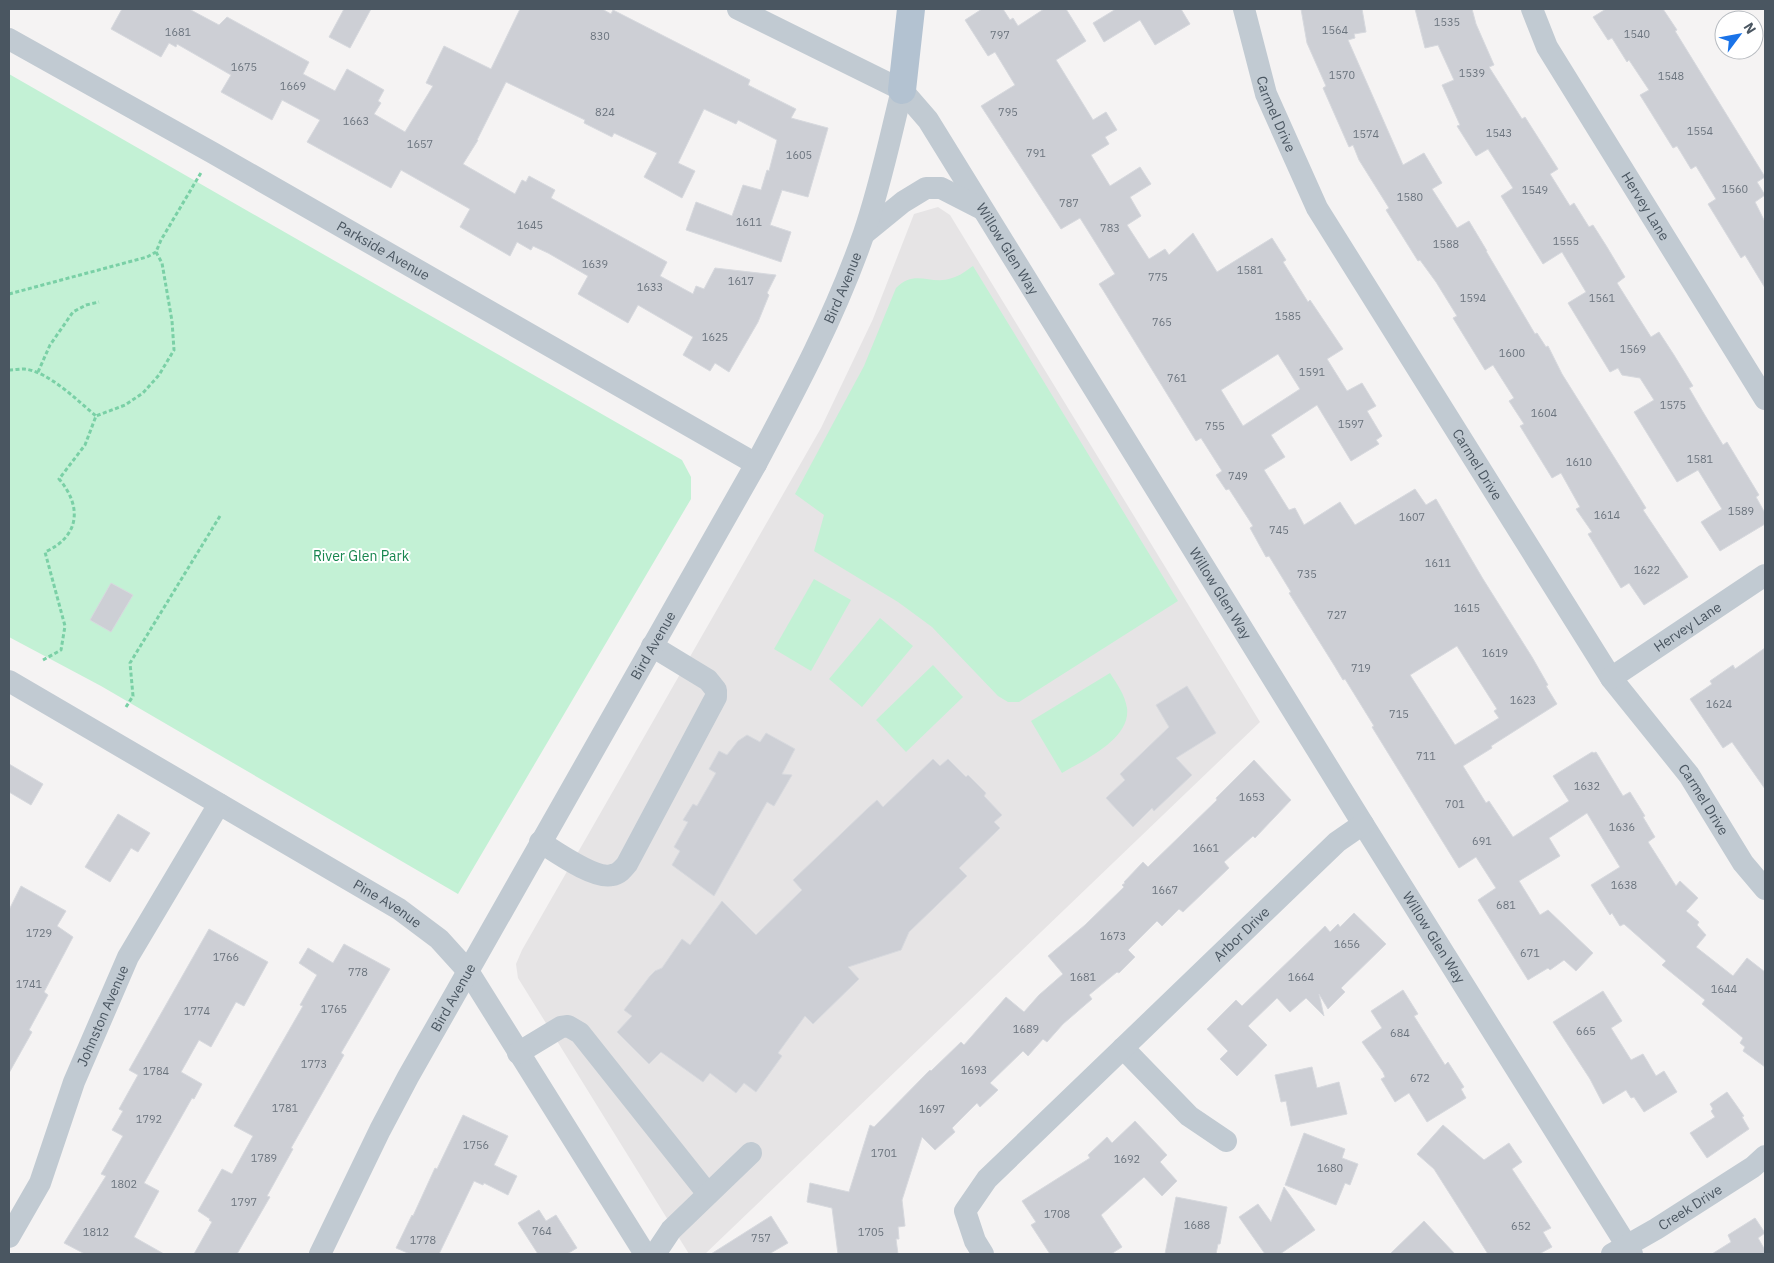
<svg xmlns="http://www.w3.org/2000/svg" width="1774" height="1263" font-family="'IBM Plex Sans',sans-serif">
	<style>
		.education { fill: #e6e4e5 }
		.green { fill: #c3f1d5 }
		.building { fill: #cdcfd5; stroke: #d7d9de; fill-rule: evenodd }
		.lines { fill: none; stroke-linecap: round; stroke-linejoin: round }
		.path { stroke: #7ad0a6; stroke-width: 3; stroke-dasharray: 4 2.5; stroke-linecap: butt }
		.minor { stroke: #c1cad2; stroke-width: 22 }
		.major { stroke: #b3c2d1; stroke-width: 28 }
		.labels { text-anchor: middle; stroke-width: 4; stroke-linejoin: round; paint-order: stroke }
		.number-label { font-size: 11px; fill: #6b747e }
		.street-label { font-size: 14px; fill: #4a5661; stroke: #fff }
		.park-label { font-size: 14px; fill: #17864f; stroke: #fff }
	</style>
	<rect width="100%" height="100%" fill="#f5f3f3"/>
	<path class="education" d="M 938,207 L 950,215 L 1260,722 L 705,1254 L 689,1254 L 518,978 L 516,964 L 522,950 L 821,428 L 873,319 L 914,214 Z"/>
	<path class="green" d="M 9,74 L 682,460 L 691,477 L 691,499 L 458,894 L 101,686 L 9,637 Z
		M 973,266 L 1178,601 L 1019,702 L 1008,702 L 998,696 L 932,627 L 898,602 L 814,551 L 824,515 L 795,494 L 864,366 L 896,288 C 915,268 931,286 952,278 C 960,276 967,270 973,266 Z
		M 814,579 L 851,600 L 811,671 L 774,649 Z
		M 880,618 L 913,646 L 862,707 L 829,679 Z
		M 933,665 L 963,697 L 906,752 L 876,720 Z
		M 1110,673 C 1117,684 1125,695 1127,708 C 1131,739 1084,760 1062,773 L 1031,721 Z"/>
	<path class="building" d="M 122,9 L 189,9 L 219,25 L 227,17 L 309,62 L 303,74 L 335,91 L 347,69 L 384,90 L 378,101 L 381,103 L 374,114 L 405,132 L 433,86 L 426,83 L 444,46 L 491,69 L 520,9 L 602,9 L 611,14 L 613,10 L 750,80 L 748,85 L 796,109 L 791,118 L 828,128 L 808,197 L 782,190 L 770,225 L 791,232 L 781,262 L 686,230 L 696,202 L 732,216 L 743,185 L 761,190 L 767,170 L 769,171 L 777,140 L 738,120 L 736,124 L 704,109 L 678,163 L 695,171 L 682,198 L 644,177 L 657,153 L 614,133 L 612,137 L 584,123 L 585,120 L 506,82 L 477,140 L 478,140 L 463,164 L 515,194 L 522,180 L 526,182 L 529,176 L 555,190 L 551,198 L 667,262 L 660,276 L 693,294 L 696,286 L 704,289 L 715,268 L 776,275 L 767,293 L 769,295 L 758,322 L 729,372 L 715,363 L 710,371 L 683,355 L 693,337 L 638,305 L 628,323 L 578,294 L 588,276 L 548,253 L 533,246 L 531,250 L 517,242 L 510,256 L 460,227 L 470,209 L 401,170 L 391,188 L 307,142 L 320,120 L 282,100 L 272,120 L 221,92 L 231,75 L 177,44 L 176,47 L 169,43 L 161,57 L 111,29 Z
		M 344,9 L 371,9 L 350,48 L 329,37 Z
		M 982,9 L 1003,9 L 1010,20 L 1013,18 L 1018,26 L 1044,9 L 1066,9 L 1086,41 L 1056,60 L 1093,120 L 1106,112 L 1117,130 L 1105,137 L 1109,144 L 1091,155 L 1110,186 L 1140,167 L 1151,184 L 1130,197 L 1141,216 L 1127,225 L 1149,259 L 1165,249 L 1169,255 L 1193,233 L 1217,272 L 1272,238 L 1286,260 L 1283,262 L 1308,302 L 1310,300 L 1343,349 L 1327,359 L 1347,391 L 1362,383 L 1376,406 L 1367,411 L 1382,436 L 1376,440 L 1379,444 L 1351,461 L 1317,405 L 1271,435 L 1285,457 L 1264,470 L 1289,510 L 1295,508 L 1304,525 L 1340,502 L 1355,525 L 1415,489 L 1426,505 L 1436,499 L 1483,579 L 1532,657 L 1548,685 L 1546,686 L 1557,704 L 1491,746 L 1492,748 L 1463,766 L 1486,803 L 1489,801 L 1513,837 L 1569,801 L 1553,776 L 1592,752 L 1594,753 L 1596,752 L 1623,796 L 1630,792 L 1645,816 L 1643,817 L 1655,837 L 1648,842 L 1676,886 L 1680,881 L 1698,898 L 1686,911 L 1699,922 L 1697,925 L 1706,935 L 1696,947 L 1733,976 L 1747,958 L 1765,972 L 1765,1067 L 1743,1051 L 1745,1047 L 1740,1043 L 1743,1038 L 1702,1004 L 1705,1000 L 1662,965 L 1666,961 L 1624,924 L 1620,926 L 1612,913 L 1610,915 L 1591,885 L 1620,867 L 1587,813 L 1549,838 L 1560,856 L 1519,881 L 1540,915 L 1548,910 L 1593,953 L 1576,971 L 1564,960 L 1550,970 L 1548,968 L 1528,980 L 1478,900 L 1496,888 L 1476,857 L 1459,868 L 1417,800 L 1372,727 L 1374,726 L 1345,679 L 1343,680 L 1334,665 L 1289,593 L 1291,592 L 1269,556 L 1266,557 L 1250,528 L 1253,526 L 1229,489 L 1226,490 L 1216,475 L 1222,471 L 1201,438 L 1196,441 L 1103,290 L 1099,284 L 1115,274 L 1080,218 L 1061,229 L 981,106 L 1015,85 L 995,52 L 988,56 L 965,20 ZM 1278,354 L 1300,389 L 1243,426 L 1221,390 ZM 1457,646 L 1497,709 L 1494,711 L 1499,718 L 1455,745 L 1410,675 Z
		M 1116,9 L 1181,9 L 1190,24 L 1155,45 L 1140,20 L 1104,42 L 1093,23 Z
		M 1301,9 L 1362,9 L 1366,32 L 1354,34 L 1355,38 L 1348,40 L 1403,165 L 1424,153 L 1442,183 L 1432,189 L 1457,228 L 1469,221 L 1487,251 L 1486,251 L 1535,334 L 1537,333 L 1546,347 L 1548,346 L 1562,374 L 1646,508 L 1643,510 L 1688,577 L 1644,605 L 1629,583 L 1621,588 L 1588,534 L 1592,532 L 1576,509 L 1580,507 L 1561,473 L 1552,478 L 1520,426 L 1524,424 L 1509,401 L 1514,398 L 1493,365 L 1485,370 L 1453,318 L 1457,316 L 1436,282 L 1420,260 L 1418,261 L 1386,210 L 1389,208 L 1359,160 L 1353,145 L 1349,147 L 1323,88 L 1326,86 L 1307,43 Z
		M 1415,9 L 1472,9 L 1476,24 L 1494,65 L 1489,67 L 1522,119 L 1525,117 L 1558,169 L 1550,174 L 1570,206 L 1574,203 L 1589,227 L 1593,225 L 1607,247 L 1625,277 L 1617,283 L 1651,337 L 1659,332 L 1674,355 L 1693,386 L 1689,388 L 1703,412 L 1723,445 L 1727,442 L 1759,495 L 1756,497 L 1765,513 L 1765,524 L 1720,551 L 1701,522 L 1722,509 L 1698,470 L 1677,482 L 1634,412 L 1654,400 L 1640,378 L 1622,375 L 1618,368 L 1610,372 L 1568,303 L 1586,292 L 1562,252 L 1543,264 L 1501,196 L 1513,188 L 1488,149 L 1476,156 L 1457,126 L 1460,125 L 1442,85 L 1454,80 L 1438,45 L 1425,48 Z
		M 1606,9 L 1663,9 L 1677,30 L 1675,31 L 1765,177 L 1757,182 L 1765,195 L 1755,202 L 1765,222 L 1765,288 L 1745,255 L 1741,258 L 1708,204 L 1716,199 L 1696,166 L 1691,169 L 1677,146 L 1673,148 L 1640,95 L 1649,90 L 1629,60 L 1627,62 L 1612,38 L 1608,40 L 1593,17 Z
		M 111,583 L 133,595 L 111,632 L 90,620 Z
		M 1765,648 L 1765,789 L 1732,742 L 1723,748 L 1690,699 L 1712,684 L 1710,681 L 1733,665 L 1735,669 Z
		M 1187,686 L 1216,733 L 1176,758 L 1192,775 L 1154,811 L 1152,808 L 1133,827 L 1106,798 L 1125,780 L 1120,774 L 1169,727 L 1156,705 Z
		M 766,733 L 795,749 L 782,774 L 792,775 L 774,806 L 767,802 L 714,896 L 672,865 L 680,851 L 674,847 L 688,822 L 683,820 L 693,804 L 697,806 L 716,773 L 709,769 L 719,751 L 727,755 L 738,741 L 747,735 L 760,742 Z
		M 933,759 L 940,766 L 948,759 L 966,777 L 968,775 L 986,793 L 984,796 L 1002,815 L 994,822 L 1000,828 L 959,868 L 967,876 L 909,932 L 901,950 L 848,967 L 859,979 L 813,1024 L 805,1016 L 778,1053 L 782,1056 L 756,1092 L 744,1083 L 736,1093 L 710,1073 L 703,1082 L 661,1052 L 649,1064 L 617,1032 L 632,1016 L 624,1010 L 650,976 L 655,971 L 662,968 L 682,939 L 690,945 L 722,901 L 756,935 L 802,890 L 793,880 L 867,809 L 877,800 L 883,807 Z
		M 1254,760 L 1291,800 L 1255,838 L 1253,836 L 1224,862 L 1229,868 L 1183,912 L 1179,909 L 1162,926 L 1157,921 L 1128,950 L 1135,957 L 1119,973 L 1117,972 L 1089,995 L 1092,999 L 1063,1024 L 1047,1042 L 1043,1039 L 1028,1056 L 1023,1051 L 990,1083 L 998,1090 L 980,1107 L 977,1103 L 952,1128 L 955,1132 L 935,1150 L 922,1137 L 902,1200 L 905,1226 L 898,1227 L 899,1239 L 896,1239 L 898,1254 L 838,1254 L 832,1208 L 807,1202 L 810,1183 L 849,1192 L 870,1125 L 874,1127 L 930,1070 L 931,1071 L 961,1042 L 964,1045 L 1006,997 L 1024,1012 L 1039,995 L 1063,974 L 1048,956 L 1085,925 L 1124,887 L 1122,885 L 1125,883 L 1124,882 L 1143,862 L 1148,867 L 1217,800 L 1216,798 Z
		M 9,764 L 43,784 L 31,805 L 9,792 Z
		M 118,814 L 150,833 L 138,852 L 131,848 L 110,882 L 85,867 Z
		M 21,886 L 66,911 L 57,926 L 73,937 L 44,992 L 48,995 L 29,1030 L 32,1032 L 9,1073 L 9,910 Z
		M 1354,913 L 1386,944 L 1341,988 L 1345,992 L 1328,1009 L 1319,994 L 1324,1016 L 1306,998 L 1290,1012 L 1277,998 L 1248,1026 L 1267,1045 L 1237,1076 L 1220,1059 L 1228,1051 L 1207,1029 L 1236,1000 L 1242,1006 L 1325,926 L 1330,932 L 1338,924 L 1340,927 Z
		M 209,929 L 268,962 L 244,1006 L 236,1002 L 211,1047 L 199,1040 L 181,1072 L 202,1084 L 194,1099 L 192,1098 L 144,1183 L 159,1191 L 134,1237 L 164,1254 L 85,1254 L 64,1243 L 106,1176 L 101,1174 L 123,1136 L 112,1130 L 123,1111 L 119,1109 L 138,1075 L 129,1070 Z
		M 344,944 L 390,969 L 341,1053 L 344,1055 L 291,1148 L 293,1149 L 267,1196 L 270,1197 L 237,1254 L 194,1254 L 212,1222 L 209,1220 L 210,1219 L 198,1211 L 222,1169 L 232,1174 L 253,1136 L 234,1126 L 303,1006 L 300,1005 L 317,975 L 299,963 L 308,948 L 333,963 Z
		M 1403,990 L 1418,1014 L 1414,1016 L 1445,1065 L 1448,1062 L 1464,1087 L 1461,1089 L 1466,1098 L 1427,1122 L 1409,1093 L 1395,1102 L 1381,1079 L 1385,1077 L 1383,1072 L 1362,1042 L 1382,1028 L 1371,1011 Z
		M 1603,991 L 1622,1021 L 1611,1028 L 1631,1060 L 1643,1054 L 1656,1076 L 1664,1071 L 1677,1092 L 1644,1112 L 1634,1097 L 1631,1098 L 1626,1090 L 1603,1104 L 1590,1079 L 1553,1022 Z
		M 1312,1067 L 1317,1088 L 1339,1082 L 1347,1114 L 1291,1126 L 1286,1101 L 1281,1102 L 1275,1075 Z
		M 1727,1092 L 1744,1116 L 1742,1117 L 1749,1129 L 1707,1158 L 1690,1133 L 1715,1117 L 1711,1111 L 1713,1109 L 1710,1104 Z
		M 463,1115 L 508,1136 L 494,1165 L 517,1176 L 508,1195 L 484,1183 L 483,1185 L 474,1181 L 439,1254 L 410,1254 L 396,1248 L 412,1215 L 413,1216 L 435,1168 L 437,1169 Z
		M 1135,1121 L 1167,1155 L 1160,1162 L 1177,1181 L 1162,1196 L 1144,1177 L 1101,1215 L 1122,1247 L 1111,1254 L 1050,1254 L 1031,1225 L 1036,1222 L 1022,1201 L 1090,1158 L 1088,1155 L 1107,1137 L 1112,1143 Z
		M 1443,1125 L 1484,1160 L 1509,1143 L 1522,1162 L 1512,1169 L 1551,1228 L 1543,1232 L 1552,1247 L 1539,1254 L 1488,1254 L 1434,1169 L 1417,1154 Z
		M 1304,1133 L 1345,1149 L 1342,1158 L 1358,1164 L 1350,1185 L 1345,1183 L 1336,1205 L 1285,1185 Z
		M 1284,1187 L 1315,1230 L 1280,1254 L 1265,1254 L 1239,1217 L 1258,1204 L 1271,1222 Z
		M 1176,1197 L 1227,1207 L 1220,1244 L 1218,1244 L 1216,1254 L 1165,1254 Z
		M 539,1210 L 546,1221 L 556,1215 L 577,1248 L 567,1254 L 538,1254 L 518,1223 Z
		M 771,1216 L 788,1243 L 769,1254 L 711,1254 Z
		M 1755,1218 L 1765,1233 L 1758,1238 L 1765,1250 L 1765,1254 L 1712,1254 L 1731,1242 L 1728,1235 Z
		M 1424,1221 L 1455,1254 L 1390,1254 Z"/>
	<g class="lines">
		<path class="path" d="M 9,294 L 147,257 L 156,252
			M 9,370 C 14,370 19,369 24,369 C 48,371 78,401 96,416
			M 38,372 L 50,345 L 73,312 L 86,305 L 99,302
			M 43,660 L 61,650 L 65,626 L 45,552 C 79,537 83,507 59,479 L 85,445 L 96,416 L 125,405 L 143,393 L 159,375 L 174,350 L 172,321 L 162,263 L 156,252 L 161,240 L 202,171
			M 126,707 L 133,696 L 130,663 L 220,516"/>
		<g class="minor">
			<path id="s1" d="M 738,9 L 902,90 L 928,120 L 1363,824 L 1632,1254"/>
			<path id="s2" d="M 1244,9 L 1266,94 L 1317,208 L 1611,678 L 1689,775 L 1743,863 L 1765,889"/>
			<path id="s3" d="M 1532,9 L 1547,47 L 1765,399"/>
			<path id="s4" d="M 9,39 L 213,153 L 756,464"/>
			<path d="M 865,233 L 903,202 L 926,188 L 941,188 L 982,209"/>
			<path id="s5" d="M 1611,678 L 1765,575"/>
			<path id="s6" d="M 9,681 L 399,909 L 439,939 L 468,971 L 645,1254"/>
			<path d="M 540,842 C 556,852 595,880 612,875 C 619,874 623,869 627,864 L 716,697 L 716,690 L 708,680 L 652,646"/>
			<path d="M 1123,1048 L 1189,1116 L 1226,1141"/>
			<path d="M 518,1053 L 561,1027 L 568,1026 L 580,1033 L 708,1194"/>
			<path id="s7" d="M 9,1237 L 40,1183 L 74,1082 L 128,957 L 219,804"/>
			<path id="s8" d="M 320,1254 L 380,1130 L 408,1077 L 756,464 C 796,389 836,314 864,233 C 880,187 890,138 902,90"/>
			<path d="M 655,1254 L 671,1230 L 751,1153"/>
			<path id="s9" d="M 983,1254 L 975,1241 L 965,1211 L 987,1179 L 1337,842 L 1363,824"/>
			<path id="s10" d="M 1612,1254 L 1656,1229 L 1753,1167 L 1765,1156"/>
		</g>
		<path class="major" d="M 902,90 L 911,9"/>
	</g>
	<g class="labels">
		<g class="number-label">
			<text x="1447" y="26">1535</text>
			<text x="1335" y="34">1564</text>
			<text x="178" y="36">1681</text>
			<text x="1637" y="38">1540</text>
			<text x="1000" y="39">797</text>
			<text x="600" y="40">830</text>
			<text x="244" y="71">1675</text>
			<text x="1472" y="77">1539</text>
			<text x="1342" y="79">1570</text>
			<text x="1671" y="80">1548</text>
			<text x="293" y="90">1669</text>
			<text x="605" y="116">824</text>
			<text x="1008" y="116">795</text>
			<text x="356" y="125">1663</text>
			<text x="1700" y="135">1554</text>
			<text x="1499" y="137">1543</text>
			<text x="1366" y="138">1574</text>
			<text x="420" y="148">1657</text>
			<text x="1036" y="157">791</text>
			<text x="799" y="159">1605</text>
			<text x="1735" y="193">1560</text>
			<text x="1535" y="194">1549</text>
			<text x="1410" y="201">1580</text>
			<text x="1069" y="207">787</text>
			<text x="749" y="226">1611</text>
			<text x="530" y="229">1645</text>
			<text x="1110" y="232">783</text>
			<text x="1566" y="245">1555</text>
			<text x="1446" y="248">1588</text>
			<text x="595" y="268">1639</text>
			<text x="1250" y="274">1581</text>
			<text x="1158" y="281">775</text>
			<text x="741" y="285">1617</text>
			<text x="650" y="291">1633</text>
			<text x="1473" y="302">1594</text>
			<text x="1602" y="302">1561</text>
			<text x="1288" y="320">1585</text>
			<text x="1162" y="326">765</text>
			<text x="715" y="341">1625</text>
			<text x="1633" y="353">1569</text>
			<text x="1512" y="357">1600</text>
			<text x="1312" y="376">1591</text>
			<text x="1177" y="382">761</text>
			<text x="1673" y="409">1575</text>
			<text x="1544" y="417">1604</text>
			<text x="1351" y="428">1597</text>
			<text x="1215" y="430">755</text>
			<text x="1700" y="463">1581</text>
			<text x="1579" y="466">1610</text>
			<text x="1238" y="480">749</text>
			<text x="1741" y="515">1589</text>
			<text x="1607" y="519">1614</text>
			<text x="1412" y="521">1607</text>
			<text x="1279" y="534">745</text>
			<text x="1438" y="567">1611</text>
			<text x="1647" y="574">1622</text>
			<text x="1307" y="578">735</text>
			<text x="1467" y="612">1615</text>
			<text x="1337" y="619">727</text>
			<text x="1495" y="657">1619</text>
			<text x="1361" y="672">719</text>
			<text x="1523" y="704">1623</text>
			<text x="1719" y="708">1624</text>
			<text x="1399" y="718">715</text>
			<text x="1426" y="760">711</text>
			<text x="1587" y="790">1632</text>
			<text x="1252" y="801">1653</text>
			<text x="1455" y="808">701</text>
			<text x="1622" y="831">1636</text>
			<text x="1482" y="845">691</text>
			<text x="1206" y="852">1661</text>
			<text x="1624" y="889">1638</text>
			<text x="1165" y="894">1667</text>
			<text x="1506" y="909">681</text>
			<text x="39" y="937">1729</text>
			<text x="1113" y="940">1673</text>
			<text x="1347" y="948">1656</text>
			<text x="1530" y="957">671</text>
			<text x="226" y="961">1766</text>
			<text x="358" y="976">778</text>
			<text x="1083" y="981">1681</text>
			<text x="1301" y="981">1664</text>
			<text x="29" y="988">1741</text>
			<text x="1724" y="993">1644</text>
			<text x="334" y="1013">1765</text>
			<text x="197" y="1015">1774</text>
			<text x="1026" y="1033">1689</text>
			<text x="1586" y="1035">665</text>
			<text x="1400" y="1037">684</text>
			<text x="314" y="1068">1773</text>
			<text x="974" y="1074">1693</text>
			<text x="156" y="1075">1784</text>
			<text x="1420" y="1082">672</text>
			<text x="285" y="1112">1781</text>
			<text x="932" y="1113">1697</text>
			<text x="149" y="1123">1792</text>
			<text x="476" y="1149">1756</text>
			<text x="884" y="1157">1701</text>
			<text x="264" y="1162">1789</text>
			<text x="1127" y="1163">1692</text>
			<text x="1330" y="1172">1680</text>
			<text x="124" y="1188">1802</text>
			<text x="244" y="1206">1797</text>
			<text x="1057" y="1218">1708</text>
			<text x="1197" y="1229">1688</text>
			<text x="1521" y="1230">652</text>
			<text x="542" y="1235">764</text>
			<text x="96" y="1236">1812</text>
			<text x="871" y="1236">1705</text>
			<text x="761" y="1242">757</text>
			<text x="423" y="1244">1778</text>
		</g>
		<g class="street-label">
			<text dy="5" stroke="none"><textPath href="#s2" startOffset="110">Carmel Drive</textPath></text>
			<text dy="5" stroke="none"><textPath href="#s3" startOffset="228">Hervey Lane</textPath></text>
			<text dy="5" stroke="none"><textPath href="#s1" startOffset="374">Willow Glen Way</textPath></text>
			<text dy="5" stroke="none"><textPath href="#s4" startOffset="430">Parkside Avenue</textPath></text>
			<text dy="5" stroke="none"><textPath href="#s8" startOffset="1099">Bird Avenue</textPath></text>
			<text dy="5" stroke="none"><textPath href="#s2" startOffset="515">Carmel Drive</textPath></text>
			<text dy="5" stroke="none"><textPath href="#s1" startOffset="779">Willow Glen Way</textPath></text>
			<text dy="5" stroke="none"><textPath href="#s5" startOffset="92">Hervey Lane</textPath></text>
			<text dy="5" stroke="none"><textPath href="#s8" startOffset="694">Bird Avenue</textPath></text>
			<text dy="5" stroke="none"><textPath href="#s2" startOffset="920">Carmel Drive</textPath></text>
			<text dy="5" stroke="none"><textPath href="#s6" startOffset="439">Pine Avenue</textPath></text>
			<text dy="5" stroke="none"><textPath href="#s9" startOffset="439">Arbor Drive</textPath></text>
			<text dy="5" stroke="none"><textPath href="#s1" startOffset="1184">Willow Glen Way</textPath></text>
			<text dy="5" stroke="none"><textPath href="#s8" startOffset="289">Bird Avenue</textPath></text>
			<text dy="5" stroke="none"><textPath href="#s7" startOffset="241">Johnston Avenue</textPath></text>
			<text dy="5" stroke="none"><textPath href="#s10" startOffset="91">Creek Drive</textPath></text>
		</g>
		<g class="park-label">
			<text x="361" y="561">River Glen Park</text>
		</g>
	</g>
	<rect width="1774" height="1263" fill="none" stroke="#4a5661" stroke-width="20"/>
	<g transform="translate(1739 35) rotate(58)"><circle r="24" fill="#ffffff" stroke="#b7bbc0"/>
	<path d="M0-4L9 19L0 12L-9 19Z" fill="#1a73e8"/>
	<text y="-8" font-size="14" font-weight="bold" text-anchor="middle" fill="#4a5661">N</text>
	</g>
</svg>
